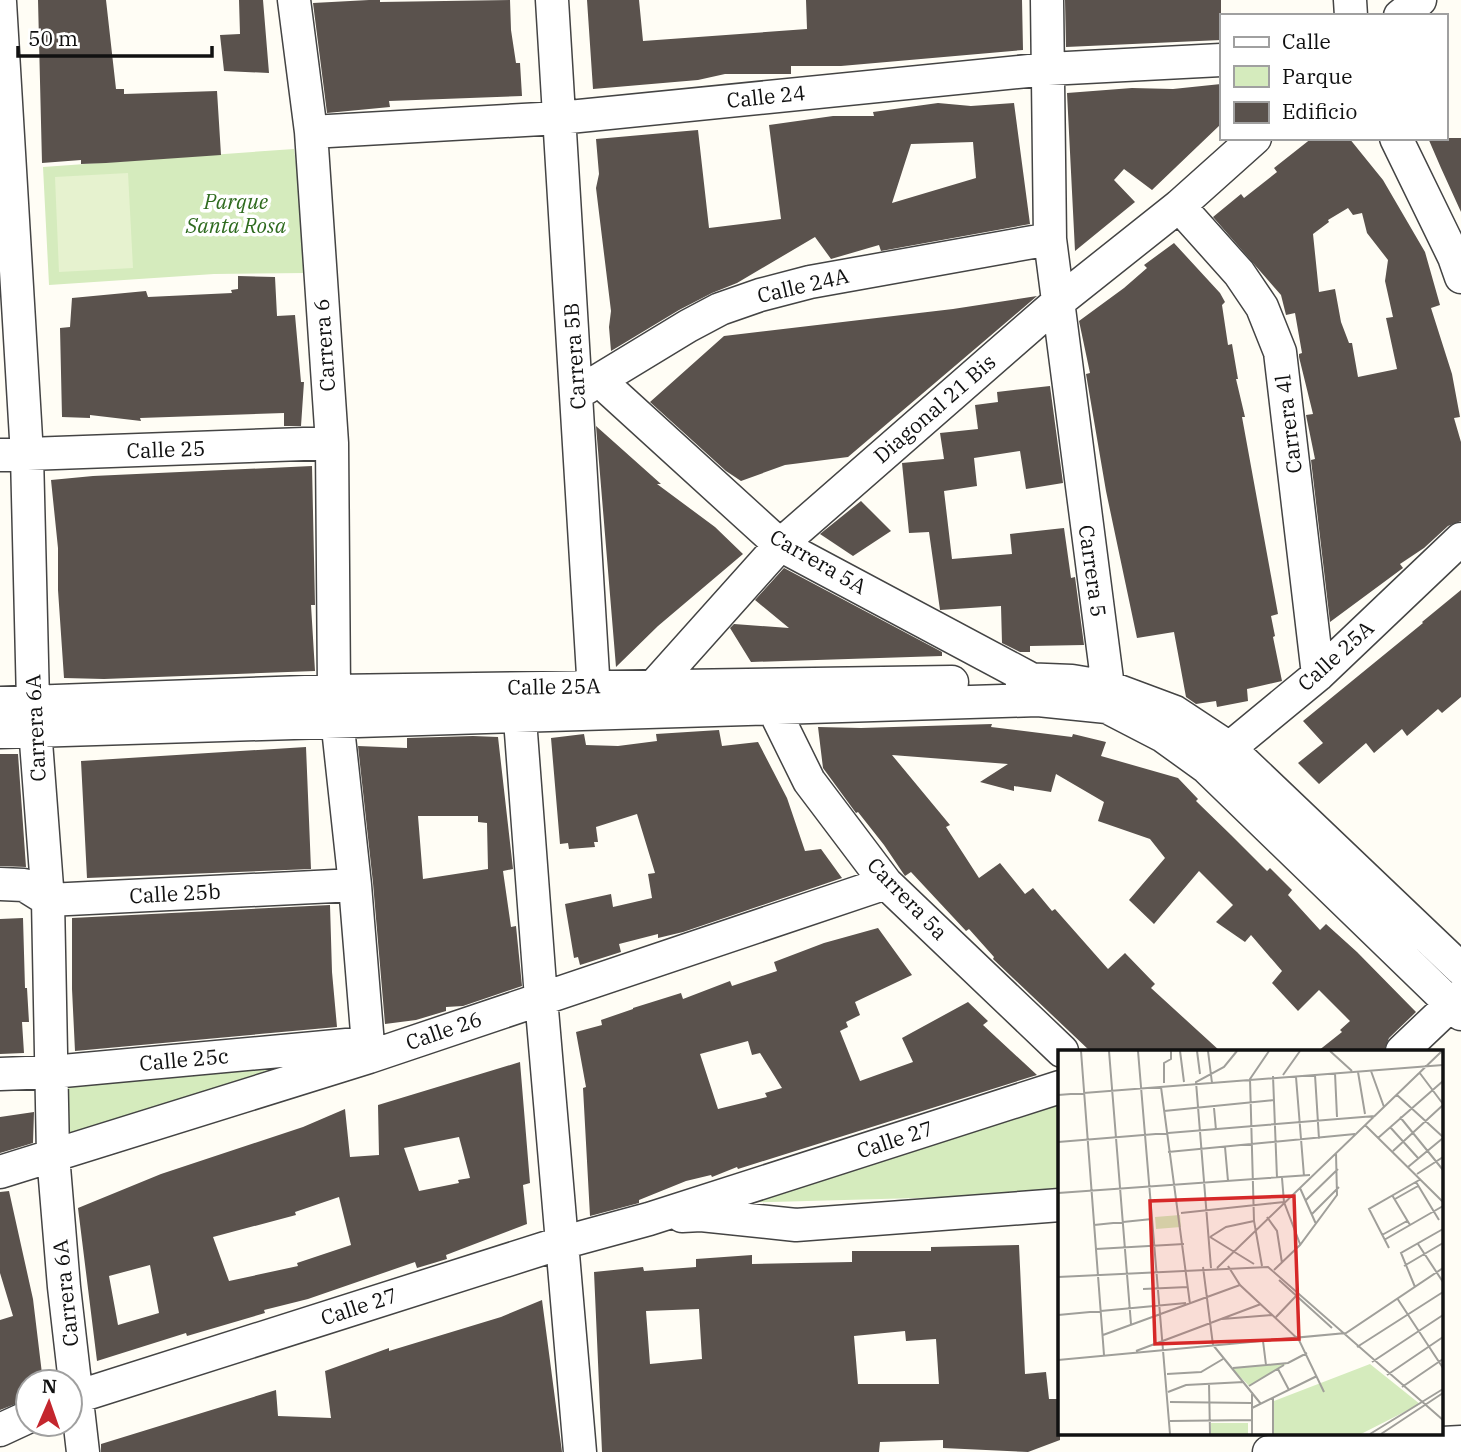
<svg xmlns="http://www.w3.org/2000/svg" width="1461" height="1452" font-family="'IBM Plex Serif',serif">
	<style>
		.green { fill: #d5ebbd }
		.pitch { fill: #e6f2cf }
		.building { fill: #5a524d; fill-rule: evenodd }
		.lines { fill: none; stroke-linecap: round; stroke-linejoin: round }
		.minor-casing { stroke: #444; stroke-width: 35 }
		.minor { stroke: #fff; stroke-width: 32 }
		.labels { text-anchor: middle; stroke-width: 7; stroke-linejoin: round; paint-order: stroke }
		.street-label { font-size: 21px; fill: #111; stroke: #fff }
		.park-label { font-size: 21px; font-style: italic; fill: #2f6b1f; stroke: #fff }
		.inset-road { fill: none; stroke: #a09f9a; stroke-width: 2 }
		.view { fill: #d62828; fill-opacity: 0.15; stroke: #d62828; stroke-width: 3.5 }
		.inset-edge { fill: none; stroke: #111; stroke-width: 3.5 }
	</style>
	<rect width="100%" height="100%" fill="#fffdf5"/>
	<path class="green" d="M 294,149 L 308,246 L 307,273 L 214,274 L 49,285 L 43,167 Z
		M 357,1051 L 66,1140 L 62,1081 Z
		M 1060,1098 L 1060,1194 L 730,1203 Z"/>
	<path class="pitch" d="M 128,173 L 133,268 L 59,272 L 55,177 Z"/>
	<path class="building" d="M 38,0 L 106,0 L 116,89 L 124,89 L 124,94 L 217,91 L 221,155 L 106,163 L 81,164 L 81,160 L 42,163 Z
		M 239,0 L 263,0 L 269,73 L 224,71 L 220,35 L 240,34 Z
		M 369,0 L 380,0 L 380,2 L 510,0 L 511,30 L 516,63 L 520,63 L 522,96 L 389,101 L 390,107 L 327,113 L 313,3 Z
		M 587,0 L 639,0 L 643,41 L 807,29 L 806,0 L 1022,0 L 1023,50 L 841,66 L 791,66 L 791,74 L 725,74 L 698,80 L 593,89 Z
		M 1065,0 L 1221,0 L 1221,40 L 1066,47 Z
		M 1221,84 L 1221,124 L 1152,190 L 1124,169 L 1114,180 L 1135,202 L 1075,251 L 1067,93 L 1132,88 L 1173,89 Z
		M 938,103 L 971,106 L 1014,103 L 1030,224 L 881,251 L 879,245 L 831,259 L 815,237 L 737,283 L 712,293 L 679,310 L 611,351 L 609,327 L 611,311 L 596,188 L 599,174 L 596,139 L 698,130 L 709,228 L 781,219 L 769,125 L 833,116 L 874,116 L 873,112 ZM 973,142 L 976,178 L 892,203 L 911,144 Z
		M 1312,138 L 1349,138 L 1383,180 L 1425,252 L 1440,305 L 1431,308 L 1452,374 L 1460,417 L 1454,418 L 1461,442 L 1461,521 L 1448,526 L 1424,548 L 1400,564 L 1403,568 L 1330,622 L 1311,460 L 1315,459 L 1306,415 L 1313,414 L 1299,357 L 1299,354 L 1302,353 L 1295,313 L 1286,315 L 1281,295 L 1213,217 L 1241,194 L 1244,198 L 1277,172 L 1274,168 ZM 1348,208 L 1353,215 L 1362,213 L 1367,233 L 1388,260 L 1385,281 L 1393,317 L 1386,318 L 1397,369 L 1358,377 L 1352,343 L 1349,343 L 1341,322 L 1335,289 L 1319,292 L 1313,234 L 1329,222 L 1328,220 Z
		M 1428,138 L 1461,138 L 1461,212 L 1441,168 Z
		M 1174,243 L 1220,293 L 1225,302 L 1222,305 L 1228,345 L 1232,344 L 1238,379 L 1236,379 L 1245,417 L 1242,417 L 1278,614 L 1271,616 L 1275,636 L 1273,637 L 1282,681 L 1247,689 L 1248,701 L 1217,707 L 1216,701 L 1196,704 L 1186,697 L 1174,632 L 1137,638 L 1106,491 L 1086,374 L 1090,373 L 1079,321 L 1124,288 L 1147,268 L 1144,265 Z
		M 238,276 L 275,277 L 277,316 L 295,315 L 301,382 L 304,382 L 301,426 L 284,426 L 284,413 L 140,418 L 141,421 L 90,415 L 90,418 L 62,417 L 60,328 L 70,327 L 72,298 L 146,291 L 148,297 L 232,293 L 231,290 L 238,289 Z
		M 1037,296 L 848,457 L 785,465 L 741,481 L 726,471 L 650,402 L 724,336 L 953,309 Z
		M 1050,386 L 1063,483 L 1026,489 L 1020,451 L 974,458 L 977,486 L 944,491 L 952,559 L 1012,554 L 1010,534 L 1064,528 L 1071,578 L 1075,577 L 1084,645 L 1030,646 L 1030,652 L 1020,652 L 1002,643 L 1001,606 L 940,610 L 929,532 L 909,533 L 902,463 L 944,459 L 940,433 L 978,429 L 975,405 L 998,402 L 997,392 Z
		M 596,426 L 661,484 L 657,484 L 715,527 L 743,554 L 658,626 L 616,667 Z
		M 312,466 L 315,605 L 311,605 L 315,671 L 104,679 L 64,678 L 58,590 L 58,548 L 51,480 L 93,476 Z
		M 861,501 L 891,531 L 853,556 L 820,534 Z
		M 784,568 L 942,652 L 942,656 L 751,662 L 730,628 L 734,624 L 789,628 L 755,600 Z
		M 1461,590 L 1461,697 L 1442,713 L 1438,709 L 1407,736 L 1402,729 L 1374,753 L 1366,743 L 1319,784 L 1298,763 L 1323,743 L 1303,721 L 1423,623 L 1422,622 Z
		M 992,724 L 991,727 L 1072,737 L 1073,734 L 1106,742 L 1101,756 L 1178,778 L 1198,799 L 1196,801 L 1231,835 L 1267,871 L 1270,868 L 1292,890 L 1288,895 L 1320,930 L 1326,924 L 1357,952 L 1416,1012 L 1389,1038 L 1384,1051 L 1318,1051 L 1342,1032 L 1340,1030 L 1350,1021 L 1319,990 L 1298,1011 L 1272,983 L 1282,971 L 1251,935 L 1245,942 L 1216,922 L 1233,905 L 1199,871 L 1154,924 L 1129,900 L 1165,858 L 1150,839 L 1098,821 L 1104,802 L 1056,774 L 1051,792 L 1014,786 L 1014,791 L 980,782 L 1008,764 L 892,755 L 950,825 L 946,827 L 979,878 L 1000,863 L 1025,894 L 1033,888 L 1052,911 L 1055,909 L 1108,969 L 1125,953 L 1155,984 L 1151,988 L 1220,1051 L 1090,1051 L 993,959 L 994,957 L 969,929 L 966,931 L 911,872 L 905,876 L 884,845 L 858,812 L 856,813 L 823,768 L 818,727 L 861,728 Z
		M 719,730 L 722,746 L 758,742 L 787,798 L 805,851 L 821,849 L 842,878 L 683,932 L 658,938 L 658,934 L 619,944 L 621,952 L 580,965 L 578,957 L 574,958 L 565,904 L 611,894 L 613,907 L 652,898 L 648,874 L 655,873 L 637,814 L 596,827 L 598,842 L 594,842 L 595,847 L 569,849 L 568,843 L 560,844 L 551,738 L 584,734 L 586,745 L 618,746 L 657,741 L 656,734 Z
		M 473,736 L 498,737 L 513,869 L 503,871 L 511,927 L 516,926 L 522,986 L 463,1006 L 446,1007 L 446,1011 L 416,1020 L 385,1024 L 373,883 L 358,746 L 407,748 L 407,738 ZM 418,816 L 478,816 L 478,822 L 487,823 L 488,869 L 423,879 Z
		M 306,747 L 311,869 L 87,878 L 81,761 Z
		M 0,754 L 18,754 L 26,867 L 0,866 Z
		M 330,905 L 332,972 L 337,1027 L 75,1051 L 72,989 L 72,918 Z
		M 23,918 L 25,988 L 27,988 L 29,1022 L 22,1022 L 24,1053 L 0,1054 L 0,919 Z
		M 878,928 L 912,975 L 855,1002 L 860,1015 L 846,1022 L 848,1027 L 840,1031 L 860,1081 L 913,1062 L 902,1038 L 968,1002 L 988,1021 L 983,1025 L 1037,1075 L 738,1169 L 737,1167 L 712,1177 L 711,1175 L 686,1181 L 639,1200 L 639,1203 L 590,1216 L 583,1088 L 586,1087 L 576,1032 L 602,1025 L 601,1020 L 633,1009 L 633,1008 L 681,993 L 683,999 L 730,981 L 732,986 L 777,971 L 774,962 L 824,943 ZM 748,1041 L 752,1055 L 760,1053 L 782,1088 L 765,1093 L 767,1097 L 718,1109 L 700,1054 Z
		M 520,1062 L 530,1183 L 523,1185 L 527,1224 L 446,1255 L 447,1259 L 417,1268 L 415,1262 L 308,1299 L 264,1310 L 265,1313 L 187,1336 L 186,1333 L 97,1361 L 78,1208 L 161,1174 L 303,1127 L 345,1109 L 350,1157 L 379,1155 L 378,1105 ZM 459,1137 L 470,1178 L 458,1180 L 459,1183 L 419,1191 L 404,1148 ZM 339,1197 L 351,1245 L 297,1263 L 298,1266 L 229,1281 L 213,1237 L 296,1215 L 295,1212 ZM 150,1265 L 159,1313 L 118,1325 L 109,1276 Z
		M 34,1112 L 33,1143 L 0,1153 L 0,1117 Z
		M 9,1191 L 33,1299 L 43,1382 L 28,1382 L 28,1399 L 0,1410 L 0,1320 L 13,1316 L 0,1273 L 0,1192 Z
		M 1019,1245 L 1025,1374 L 1046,1372 L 1049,1399 L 1060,1399 L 1060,1440 L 1028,1452 L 943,1448 L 943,1440 L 880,1442 L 879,1452 L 602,1452 L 594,1272 L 643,1267 L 644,1271 L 696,1267 L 696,1259 L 752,1255 L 752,1264 L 852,1262 L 852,1251 L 931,1251 L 931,1247 ZM 699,1309 L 702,1359 L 650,1364 L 646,1311 ZM 905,1331 L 906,1341 L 936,1339 L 939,1384 L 858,1384 L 854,1336 Z
		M 542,1300 L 562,1452 L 101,1452 L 101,1444 L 276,1390 L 278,1416 L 331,1418 L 325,1371 L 389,1348 L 389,1351 L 501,1317 Z"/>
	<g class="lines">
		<defs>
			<path id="minor" d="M 294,0 L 311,132 L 332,443 L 334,691 L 355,885 L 369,1057
				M 552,0 L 595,708
				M 1047,0 L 1050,239 L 1108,687 L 1107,706
				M 1350,0 L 1351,16
				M 0,2 L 27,455 L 33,702 L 48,900 L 53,1155 L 64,1287 L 83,1452
				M 1400,16 L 1420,0
				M 311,132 L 559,118 L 1048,69 L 1221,60
				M 1396,138 L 1454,257 L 1461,277
				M 1179,206 L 1239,273 L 1262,307 L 1280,352 L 1318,675
				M 600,381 L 780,545 L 1031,679
				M 581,391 L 688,326 L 720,309 L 760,295 L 810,282 L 1050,239
				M 0,455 L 332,443
				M 1021,679 L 1072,681 L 1108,687 L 1175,712 L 1228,747 L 1461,969
				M 768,689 L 773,708 L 809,781 L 886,883 L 1062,1051
				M 518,693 L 541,998 L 580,1452
				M 656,699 L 654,686 L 780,545 L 1057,303 L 1179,206 L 1255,138
				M 0,703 L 334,691 L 952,682
				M 0,732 L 1038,700 L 1107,707 L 1163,736 L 1206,767 L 1461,1014
				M 1215,760 L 1318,675 L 1461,539
				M 0,884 L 24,885 L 48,900 L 355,885
				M 1402,1051 L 1461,995
				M 0,1074 L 52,1072 L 368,1043
				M 0,1172 L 369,1057 L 886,883
				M 682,1216 L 701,1215 L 796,1225 L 1060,1205
				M 70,1399 L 561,1243 L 649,1219 L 1060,1087
				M 0,1430 L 28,1417
				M 1269,1452 L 1461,1442"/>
		</defs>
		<use href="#minor" class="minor-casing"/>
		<use href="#minor" class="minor"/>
	</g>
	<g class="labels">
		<g class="street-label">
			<text transform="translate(766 97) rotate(-6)" y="7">Calle 24</text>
			<text transform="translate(803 286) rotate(-13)" y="7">Calle 24A</text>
			<text transform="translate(325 345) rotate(-94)" y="7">Carrera 6</text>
			<text transform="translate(575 356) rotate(-94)" y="7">Carrera 5B</text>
			<text transform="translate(935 409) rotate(-41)" y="7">Diagonal 21 Bis</text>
			<text transform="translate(1289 424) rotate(-97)" y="7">Carrera 4l</text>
			<text transform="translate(166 450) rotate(-2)" y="7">Calle 25</text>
			<text transform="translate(818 562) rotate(30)" y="7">Carrera 5A</text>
			<text transform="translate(1092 571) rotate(82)" y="7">Carrera 5</text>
			<text transform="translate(1336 656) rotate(-42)" y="7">Calle 25A</text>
			<text transform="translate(554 687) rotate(-1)" y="7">Calle 25A</text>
			<text transform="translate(36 728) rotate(-93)" y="7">Carrera 6A</text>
			<text transform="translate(175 894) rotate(-3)" y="7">Calle 25b</text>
			<text transform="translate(907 899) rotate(46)" y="7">Carrera 5a</text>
			<text transform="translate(444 1031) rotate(-19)" y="7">Calle 26</text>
			<text transform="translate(184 1060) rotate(-5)" y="7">Calle 25c</text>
			<text transform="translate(895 1140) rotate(-18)" y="7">Calle 27</text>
			<text transform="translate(66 1293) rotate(-96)" y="7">Carrera 6A</text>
			<text transform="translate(359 1307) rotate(-18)" y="7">Calle 27</text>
		</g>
		<g class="park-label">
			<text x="236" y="209">Parque<tspan x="236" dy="24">Santa Rosa</tspan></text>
		</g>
	</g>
	<g transform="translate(1058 1050)">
		<rect width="385" height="385" fill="#fffdf5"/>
		<path d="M 122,165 L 123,177 L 98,179 L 97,167 ZM 230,313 L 191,336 L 174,318 ZM 312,314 L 362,354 L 303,384 L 216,384 L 216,351 ZM 153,373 L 190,373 L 190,384 L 153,384 Z" fill="#d5ebbd"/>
		<path class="inset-road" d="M 23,1 L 46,305M 51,1 L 73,274M 80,1 L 112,384M 122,1 L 126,32M 139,1 L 142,24M 150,1 L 154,33M 272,1 L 294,21M 313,21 L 326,57M 300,22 L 307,64M 361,22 L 385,54M 277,23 L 279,67M 225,25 L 242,1M 257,25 L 261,89M 215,26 L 219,128M 238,27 L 246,126M 106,33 L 106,13 L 113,9 L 113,1M 103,37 L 132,254M 0,45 L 385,15M 339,45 L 385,87M 156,58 L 158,80M 106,61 L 216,50M 342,67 L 385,120M 307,75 L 385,152M 332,77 L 360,108M 320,88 L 385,31M 0,92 L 317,66M 167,97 L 170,131M 335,101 L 385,55M 110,102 L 297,84M 350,117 L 385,88M 359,124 L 385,107M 224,128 L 226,152 L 242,194M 358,132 L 381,170M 242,138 L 258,174M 0,143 L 252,125M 334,145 L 352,175M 337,149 L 360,136M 248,150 L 280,119M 123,163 L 226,152M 254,164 L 281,137M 209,167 L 219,181 L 224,213M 36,175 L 94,169M 324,185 L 349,171M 152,187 L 196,214M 152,187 L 168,177 L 196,171M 326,190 L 385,156M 360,194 L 385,232M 331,198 L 311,159 L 363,129M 38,199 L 126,194M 170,216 L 182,235 L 241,290 L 266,342M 204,216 L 196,171 L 192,29 L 211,1M 346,216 L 385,193M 145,217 L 155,295 L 203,354M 153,218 L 138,32 L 166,17 L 179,1M 159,218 L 384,1M 216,220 L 242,195 L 279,145 L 278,103M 0,227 L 210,217 L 385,370M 221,230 L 274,278M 357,237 L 343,203 L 385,179M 85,239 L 130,237M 339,248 L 385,318M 0,265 L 128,253M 218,267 L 239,245M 164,269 L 214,265M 45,285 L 182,235M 205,291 L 208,315M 299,297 L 385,242M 78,301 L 203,254M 0,310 L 288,283 L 385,218M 314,312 L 385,265M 175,318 L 230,313 L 249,303M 220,319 L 231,340M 109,324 L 143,322 L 165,309M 329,325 L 385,287M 151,333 L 152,384M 191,336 L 226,315M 344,337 L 385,309M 110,342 L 128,335 L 186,332M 215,348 L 215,384M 112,352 L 193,353M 194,358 L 259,326M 112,371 L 194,370M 194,384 L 194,342M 312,384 L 385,339M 323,384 L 385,343"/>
		<path class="view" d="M 236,146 L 241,289 L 97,294 L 92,151 Z"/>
		<rect width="385" height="385" class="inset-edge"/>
	</g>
	<rect x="1220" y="14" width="228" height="126" fill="#ffffff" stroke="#a0a0a0" stroke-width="2"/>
	<rect x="1234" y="37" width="35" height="10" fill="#ffffff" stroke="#a0a0a0" stroke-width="2"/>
	<text x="1282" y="49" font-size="21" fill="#111111">Calle</text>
	<rect x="1234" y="66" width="35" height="21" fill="#d5ebbd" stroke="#a0a0a0" stroke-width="2"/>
	<text x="1282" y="84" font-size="21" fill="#111111">Parque</text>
	<rect x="1234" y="102" width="35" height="21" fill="#5a524d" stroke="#a0a0a0" stroke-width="2"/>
	<text x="1282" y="119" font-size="21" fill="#111111">Edificio</text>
	<g transform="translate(49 1403) rotate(2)"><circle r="33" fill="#ffffff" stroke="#a0a0a0" stroke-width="2"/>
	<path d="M0-5L12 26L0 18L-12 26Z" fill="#c4262e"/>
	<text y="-10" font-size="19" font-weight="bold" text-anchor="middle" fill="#111111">N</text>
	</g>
	<path d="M18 46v10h194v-10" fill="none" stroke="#111111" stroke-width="3.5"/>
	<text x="28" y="46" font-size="21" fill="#111111" stroke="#ffffff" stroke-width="5" paint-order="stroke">50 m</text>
</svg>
